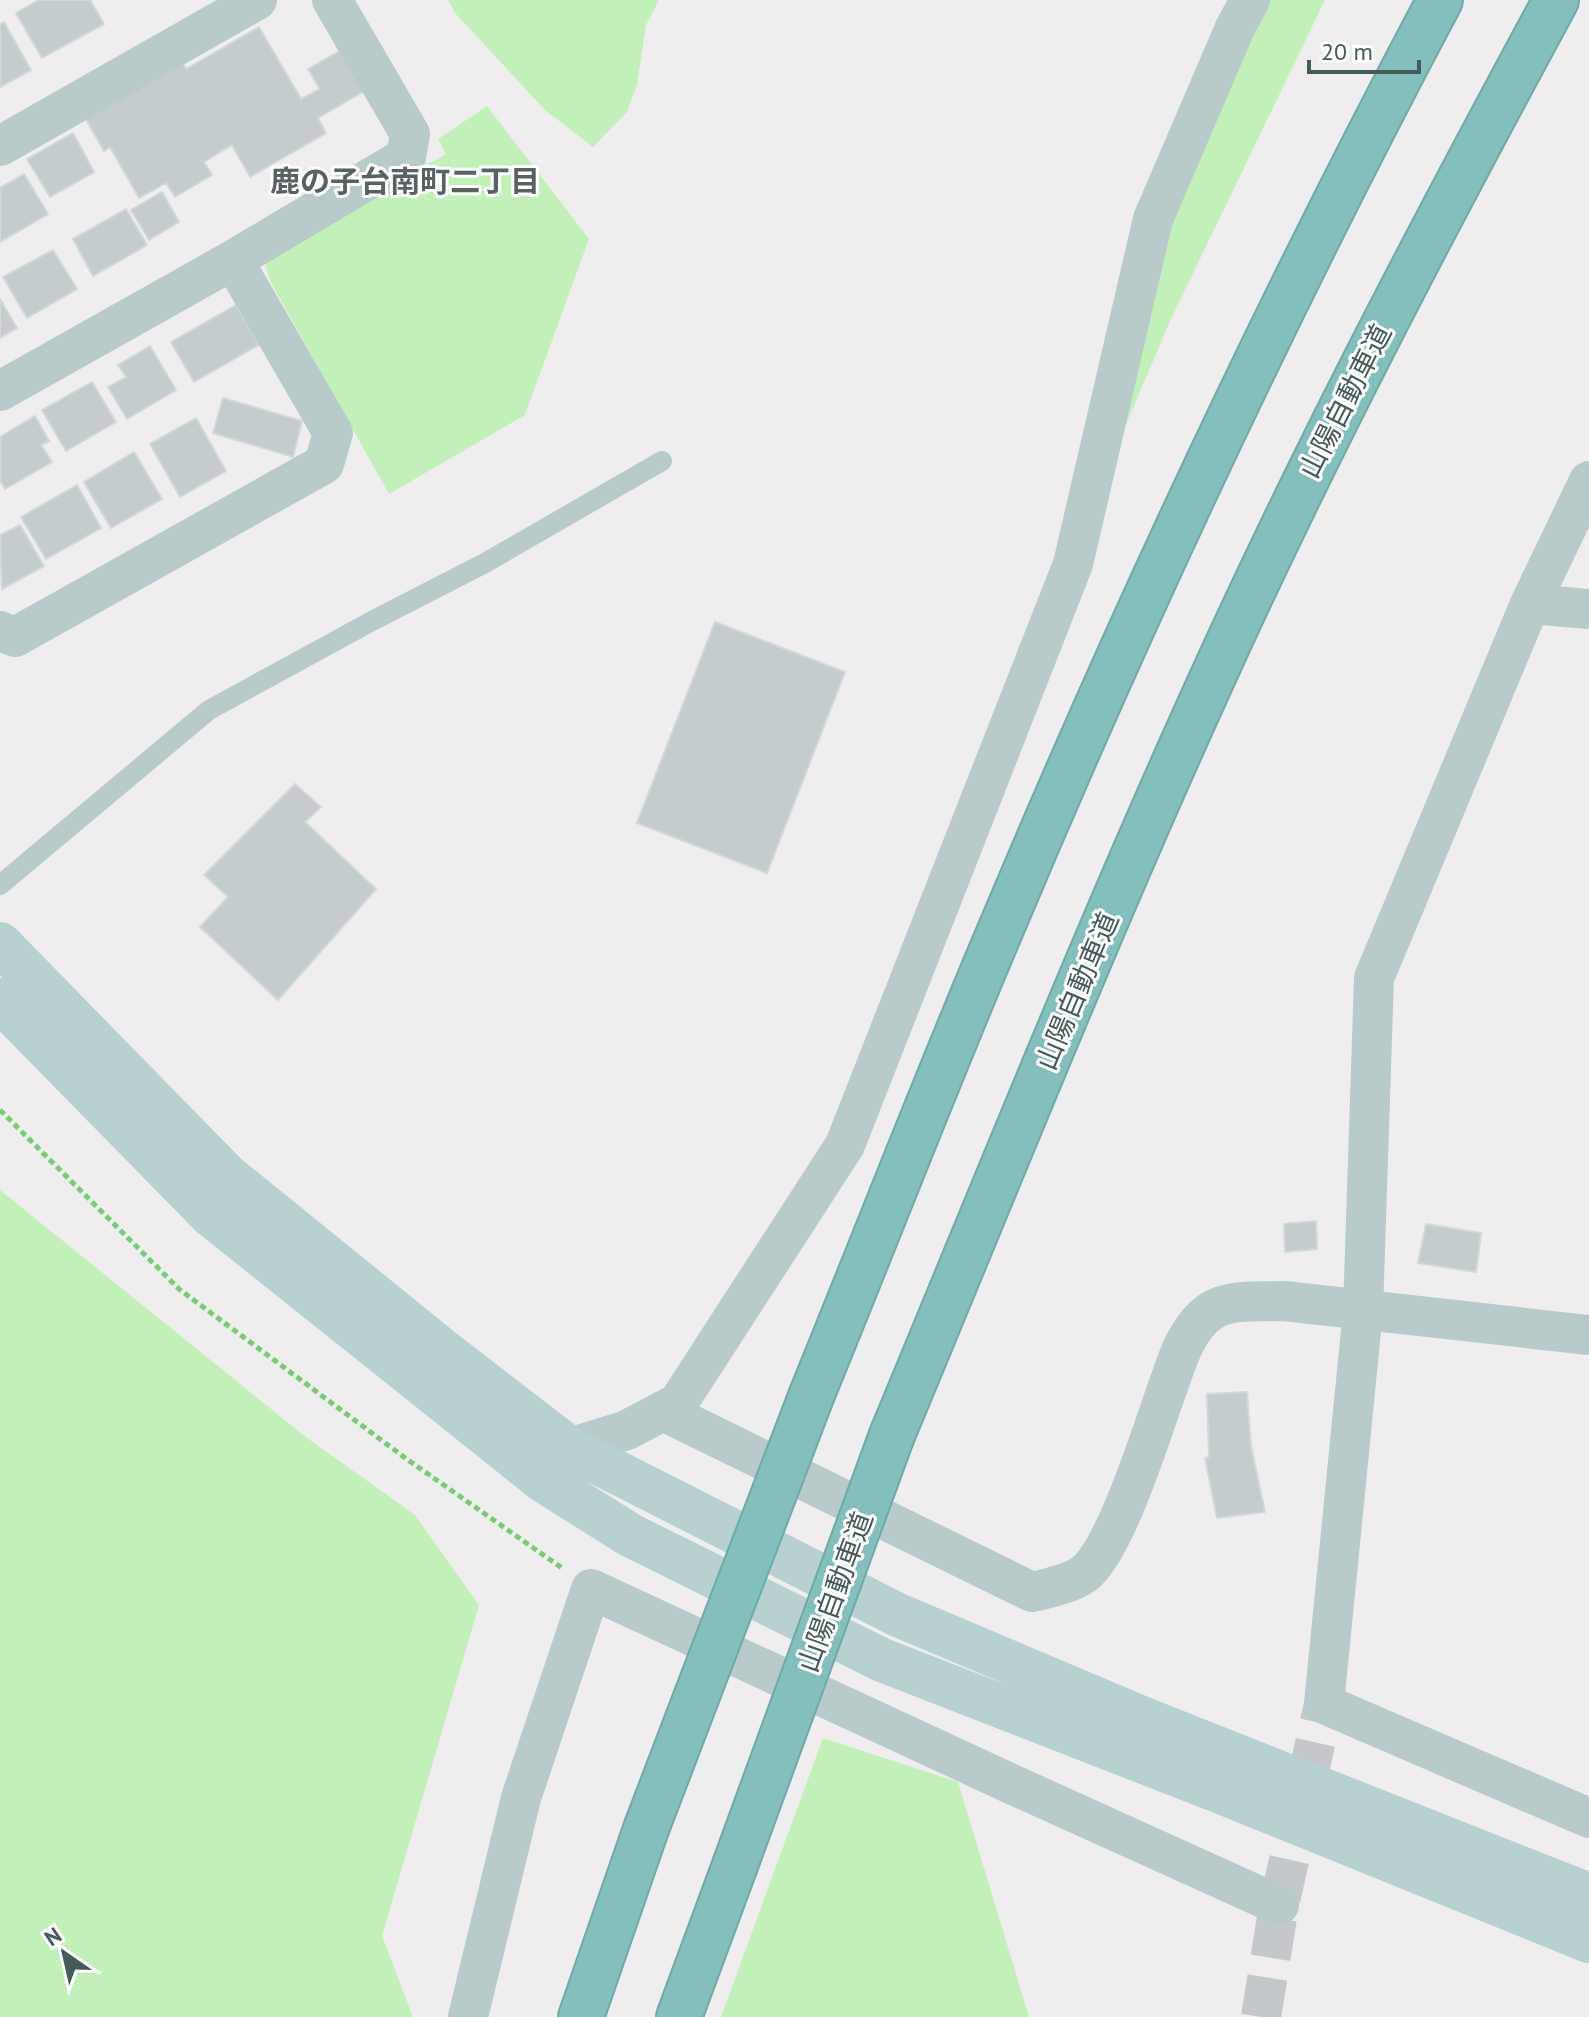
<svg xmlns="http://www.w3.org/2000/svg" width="1589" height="2017" font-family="'PT Sans','Noto Sans JP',sans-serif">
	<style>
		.green { fill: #c1f1b8 }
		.building { fill: #c4cccd; stroke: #d1d8d9; stroke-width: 2 }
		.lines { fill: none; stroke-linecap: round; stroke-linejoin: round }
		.street-tunnel { stroke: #c5c8ca; stroke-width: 40; stroke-dasharray: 40 20; stroke-linecap: butt }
		.highway-casing { stroke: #6daba9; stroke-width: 48 }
		.path { stroke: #73d06f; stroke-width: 5; stroke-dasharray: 6 4; stroke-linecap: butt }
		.lane { stroke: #b8cbca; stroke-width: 20 }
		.street { stroke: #b8cbca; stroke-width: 40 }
		.secondary { stroke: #b7d0d0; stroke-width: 44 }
		.highway { stroke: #82bfbd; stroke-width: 44 }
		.highway-bridge-casing { stroke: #6daba9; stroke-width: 48; stroke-linecap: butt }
		.highway-bridge { stroke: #82bfbd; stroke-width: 44 }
		.labels { text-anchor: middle; stroke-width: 6; stroke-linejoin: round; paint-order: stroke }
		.street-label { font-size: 28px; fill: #455b5a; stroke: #fff }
		.neighbourhood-label { font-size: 30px; font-weight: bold; fill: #596262; stroke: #fff }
	</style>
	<rect width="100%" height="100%" fill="#f0edef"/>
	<path class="green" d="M 448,0 L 659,0 L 646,25 L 637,85 L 627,112 L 593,147 L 545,110 L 456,14 Z
		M 1266,0 L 1325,0 L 1170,321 L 1084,523 L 1171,195 Z
		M 487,106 L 589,239 L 525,415 L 389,494 L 270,281 L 264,260 L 446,154 L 438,139 Z
		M 0,1190 L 307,1438 L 415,1515 L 479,1605 L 382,1936 L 413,2017 L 0,2017 Z
		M 823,1738 L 958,1782 L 1029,2017 L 721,2017 Z"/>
	<path class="building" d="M 39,0 L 90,0 L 104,24 L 42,58 L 16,13 Z
		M 4,22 L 31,70 L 0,87 L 0,24 Z
		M 259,27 L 301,99 L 320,89 L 308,69 L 343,49 L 366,90 L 318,118 L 326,133 L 250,177 L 232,145 L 204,162 L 212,175 L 175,197 L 166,183 L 139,198 L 110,147 L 104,151 L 86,119 L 182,62 L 186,69 Z
		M 73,133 L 94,172 L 50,197 L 27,159 Z
		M 24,174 L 48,214 L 0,242 L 0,188 Z
		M 162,192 L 179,222 L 149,240 L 131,210 Z
		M 126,209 L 147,245 L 93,276 L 73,239 Z
		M 53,250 L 77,289 L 27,318 L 3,277 Z
		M 0,299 L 17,328 L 0,338 Z
		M 236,305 L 259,345 L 194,382 L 171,342 Z
		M 150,346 L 176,390 L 127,419 L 108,387 L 126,377 L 118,365 Z
		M 92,382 L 116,422 L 66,451 L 42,410 Z
		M 223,398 L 302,421 L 293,457 L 213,433 Z
		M 35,416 L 49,441 L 41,445 L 52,462 L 5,489 L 0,480 L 0,437 Z
		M 196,418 L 226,471 L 180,497 L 150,444 Z
		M 134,452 L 162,499 L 111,528 L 84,482 Z
		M 77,485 L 101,528 L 46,559 L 21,517 Z
		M 20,525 L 44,566 L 2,589 L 0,535 Z
		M 715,622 L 845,672 L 767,873 L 637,823 Z
		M 295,784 L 321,807 L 305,822 L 376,889 L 278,1000 L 200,927 L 228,897 L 204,875 Z
		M 1316,1221 L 1317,1249 L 1285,1252 L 1284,1224 Z
		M 1426,1224 L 1481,1233 L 1476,1272 L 1418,1263 Z
		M 1247,1392 L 1251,1446 L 1265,1512 L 1217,1518 L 1205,1458 L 1209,1457 L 1207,1394 Z"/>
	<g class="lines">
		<path class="street-tunnel" d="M 1261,2017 L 1279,1905 L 1324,1704"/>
		<defs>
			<path id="highway" d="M 812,1394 C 875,1240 935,1084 1000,931 C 1133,614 1279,303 1440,0
				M 892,1435 C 997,1183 1098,929 1211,681 C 1316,449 1435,224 1556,0
				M 581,2017 L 646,1829
				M 679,2017 L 734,1868"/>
		</defs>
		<use href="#highway" class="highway-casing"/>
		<path class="path" d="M 0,1110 L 179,1289 L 408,1460 L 562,1568"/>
		<path class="lane" d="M 0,885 L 209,710 L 372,621 L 485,563 L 662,461"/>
		<path class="street" d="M 0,146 L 257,0
			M 0,391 L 233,260 L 406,157 L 410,134 L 332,0
			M 1589,481 L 1530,604 L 1374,978 L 1363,1311 L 1324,1704 L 1589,1818
			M 1530,604 L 1589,609
			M 0,631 L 15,637 L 324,464 L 333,433 L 233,260
			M 663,1411 L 1032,1592 C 1049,1588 1070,1584 1084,1574 C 1117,1549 1155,1421 1171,1378 C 1179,1354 1189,1326 1211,1311 C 1231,1298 1262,1302 1284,1301 L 1589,1335
			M 569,1448 L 627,1430 L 678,1403 L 845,1145 L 1073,564 L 1153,219 L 1235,28 L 1250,0
			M 468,2017 L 521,1798 L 591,1589 L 1007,1782 L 1279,1905"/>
		<path class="secondary" d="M 0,944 L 226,1175 L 447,1354 L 569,1448 L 898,1615 L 1144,1719 L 1589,1895
			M 0,1000 L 211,1215 L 544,1481 L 630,1535 L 882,1660 L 1221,1792 L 1589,1941"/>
		<use href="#highway" class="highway"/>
		<defs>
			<path id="highway-bridge" d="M 646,1829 L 812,1394
				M 734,1868 L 892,1435"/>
		</defs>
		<use href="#highway-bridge" class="highway-bridge-casing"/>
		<use href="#highway-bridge" class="highway-bridge"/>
	</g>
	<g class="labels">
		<g class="street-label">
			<text transform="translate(1345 401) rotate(-63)" y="10">山陽自動車道</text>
			<text transform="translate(1077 991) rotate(-67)" y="10">山陽自動車道</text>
			<text transform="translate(835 1592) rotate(-70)" y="10">山陽自動車道</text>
		</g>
		<g class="neighbourhood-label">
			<text x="405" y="192">鹿の子台南町二丁目</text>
		</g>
	</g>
	<g transform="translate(64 1953) rotate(326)" stroke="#ffffff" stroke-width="6" paint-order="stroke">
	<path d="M0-6L14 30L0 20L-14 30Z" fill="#455b5a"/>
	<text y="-12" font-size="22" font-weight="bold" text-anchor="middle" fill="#455b5a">N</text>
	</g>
	<path d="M1309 60v12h110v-12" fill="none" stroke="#455b5a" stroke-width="4"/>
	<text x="1321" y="60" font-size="24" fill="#455b5a" stroke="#ffffff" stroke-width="6" paint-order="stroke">20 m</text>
</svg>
